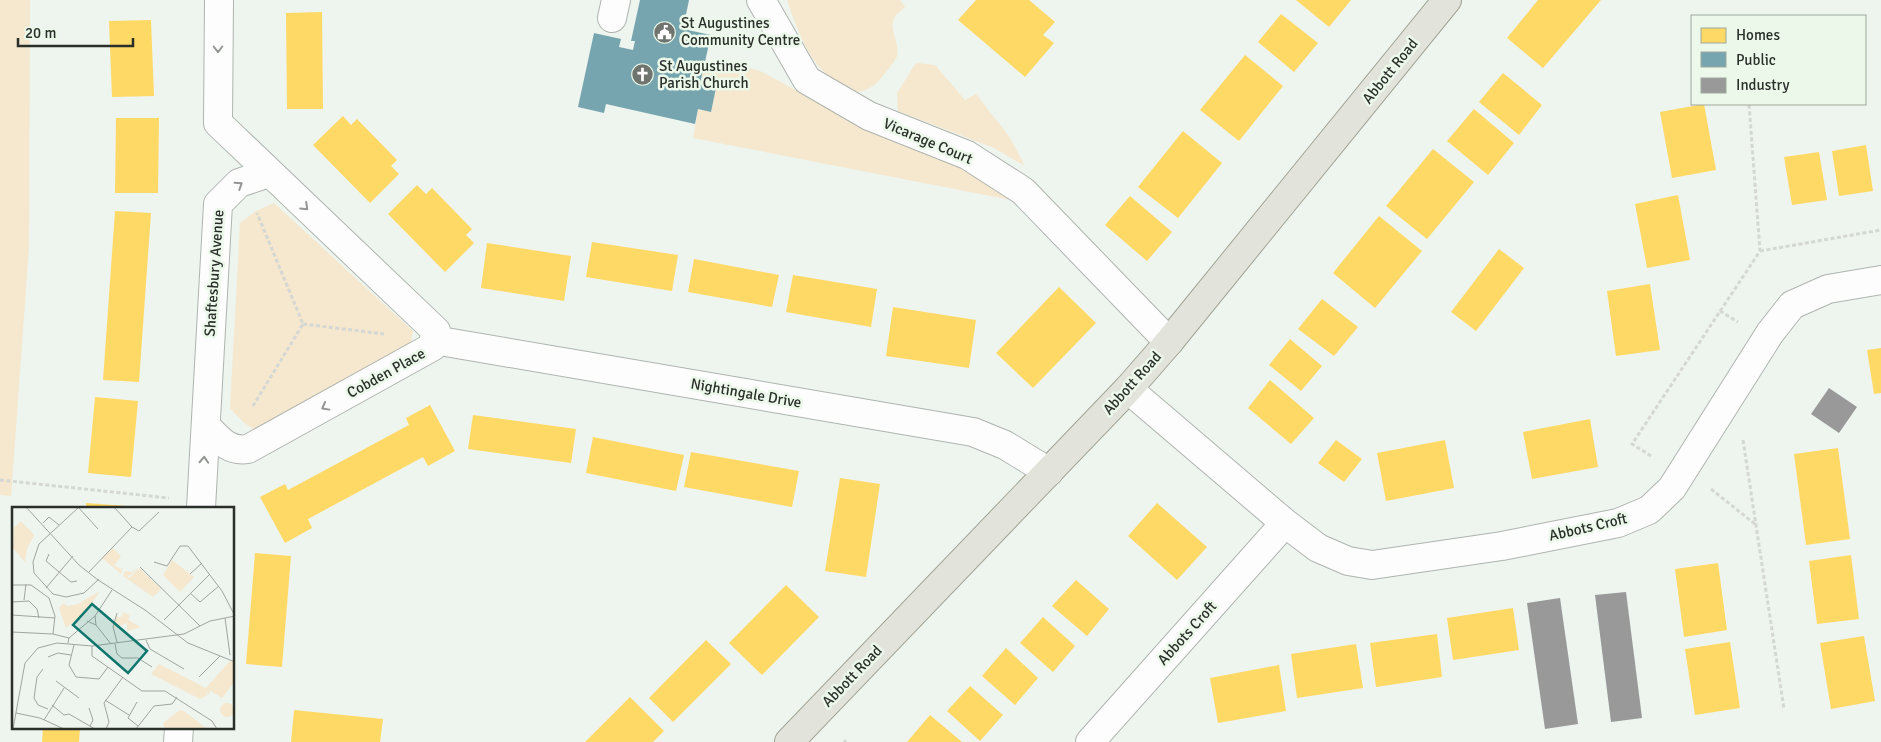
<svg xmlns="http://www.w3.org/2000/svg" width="1881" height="742" font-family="Signika,sans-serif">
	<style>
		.green { fill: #f5e8ce }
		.homes { fill: #ffd966 }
		.public { fill: #76a5af }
		.industry { fill: #999 }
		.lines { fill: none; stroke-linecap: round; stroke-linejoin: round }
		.minor-casing { stroke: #afb4af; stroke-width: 30 }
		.major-casing { stroke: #a1a495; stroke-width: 30 }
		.path { stroke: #d5d7d4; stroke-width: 3; stroke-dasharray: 4 2.5; stroke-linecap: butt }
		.minor { stroke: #fcfdfc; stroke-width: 28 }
		.major { stroke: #e2e4db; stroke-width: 28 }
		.oneway { stroke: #939693 }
		.labels { text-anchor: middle; stroke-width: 5; stroke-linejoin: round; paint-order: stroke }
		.poi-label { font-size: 15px; fill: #2a2f2a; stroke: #ebf8ea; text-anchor: start }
		.street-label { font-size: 15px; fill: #2a2f2a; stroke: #ebf8ea }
		.inset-road { fill: none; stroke: #a0a5a0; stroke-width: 1 }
		.view { fill: #0f766e; fill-opacity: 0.15; stroke: #0f766e; stroke-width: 2.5 }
		.inset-edge { fill: none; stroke: #2a2f2a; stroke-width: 2.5 }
	</style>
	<rect width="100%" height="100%" fill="#eef4ee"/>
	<path class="green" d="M 0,0 L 30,0 L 29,248 L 11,496 L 0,495 Z
		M 787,0 L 900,0 L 905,7 C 902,10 896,14 894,18 C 889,31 900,43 897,56 C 895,62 879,82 873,86 C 861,94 854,93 842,86 C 809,66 799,34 787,0 Z
		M 705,62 L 733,63 L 760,71 L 848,118 L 942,157 L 1011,200 L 693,138 L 698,109 L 711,111 L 716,88 L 700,84 Z
		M 916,63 L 935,65 L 965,100 L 976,94 L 1009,136 L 1025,166 L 994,148 L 898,111 L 897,93 Z
		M 274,203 L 413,331 L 410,348 L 255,430 L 243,422 L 230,408 L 240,223 L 256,211 Z"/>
	<path class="homes" d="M 976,0 L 1029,0 L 1055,22 L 1043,35 L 1054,43 L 1025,77 L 958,20 Z
		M 1296,0 L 1351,0 L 1329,27 Z
		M 1538,0 L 1601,0 L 1543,68 L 1507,38 Z
		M 322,12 L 323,109 L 287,109 L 286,13 Z
		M 1281,14 L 1318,43 L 1294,72 L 1258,42 Z
		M 151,20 L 154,96 L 112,97 L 109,21 Z
		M 1245,55 L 1283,86 L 1239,141 L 1200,110 Z
		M 1503,73 L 1542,105 L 1519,135 L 1479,102 Z
		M 1704,104 L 1716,170 L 1672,178 L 1660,112 Z
		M 1474,109 L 1514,143 L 1488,175 L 1447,141 Z
		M 343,116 L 351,125 L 357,119 L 397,160 L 391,166 L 399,174 L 370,203 L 313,145 Z
		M 116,118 L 159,118 L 158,193 L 115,193 Z
		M 1183,131 L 1222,163 L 1178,218 L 1138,187 Z
		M 1866,145 L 1873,191 L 1839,196 L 1832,151 Z
		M 1433,149 L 1474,182 L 1427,239 L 1386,206 Z
		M 1819,152 L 1827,200 L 1792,205 L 1784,157 Z
		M 417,185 L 426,194 L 432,188 L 472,229 L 466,235 L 474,243 L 445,272 L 388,214 Z
		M 1678,195 L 1690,260 L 1647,268 L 1635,204 Z
		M 1130,196 L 1172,232 L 1147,261 L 1105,225 Z
		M 115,211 L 151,213 L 139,382 L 103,380 Z
		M 1379,216 L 1422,251 L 1375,308 L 1333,273 Z
		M 592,242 L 678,255 L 672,291 L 586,277 Z
		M 487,243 L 571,256 L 564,301 L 481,288 Z
		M 1499,249 L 1524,268 L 1476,331 L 1451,312 Z
		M 694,259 L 779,275 L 772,307 L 688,292 Z
		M 793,275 L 877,289 L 871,327 L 786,312 Z
		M 1650,284 L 1660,350 L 1616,356 L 1607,291 Z
		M 1059,287 L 1096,323 L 1033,388 L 996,353 Z
		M 1322,299 L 1358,327 L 1334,356 L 1298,329 Z
		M 893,307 L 976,320 L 969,368 L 886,356 Z
		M 1290,339 L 1322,366 L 1301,391 L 1269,365 Z
		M 1881,348 L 1881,393 L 1874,394 L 1867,350 Z
		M 1270,380 L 1314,418 L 1291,444 L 1248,408 Z
		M 95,397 L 138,401 L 131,477 L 88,473 Z
		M 430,405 L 455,451 L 428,466 L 423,457 L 308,519 L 312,528 L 285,543 L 260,497 L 285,484 L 288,490 L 409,425 L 406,418 Z
		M 473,415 L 576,429 L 571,463 L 468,449 Z
		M 1590,419 L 1598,467 L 1532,479 L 1523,432 Z
		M 593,437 L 684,455 L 676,491 L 586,473 Z
		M 1336,440 L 1362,459 L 1344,482 L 1318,463 Z
		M 1445,440 L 1454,488 L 1386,501 L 1377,453 Z
		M 1838,448 L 1850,539 L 1806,545 L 1794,454 Z
		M 691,452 L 799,471 L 792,507 L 684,487 Z
		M 840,478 L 880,484 L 866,577 L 825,571 Z
		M 86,503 L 127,506 L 127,508 L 86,508 Z
		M 1157,503 L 1207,547 L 1177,580 L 1128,536 Z
		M 255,553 L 291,556 L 282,667 L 246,664 Z
		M 1851,555 L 1859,619 L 1817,624 L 1809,561 Z
		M 1718,563 L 1727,630 L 1684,637 L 1675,569 Z
		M 1076,580 L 1109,609 L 1087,636 L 1052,606 Z
		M 786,585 L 819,617 L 762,675 L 729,643 Z
		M 1513,608 L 1519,650 L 1453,660 L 1447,618 Z
		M 1043,617 L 1075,646 L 1053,672 L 1020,643 Z
		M 1437,634 L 1442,677 L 1376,687 L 1370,643 Z
		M 1864,636 L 1875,701 L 1831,709 L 1820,643 Z
		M 706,640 L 731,664 L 673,722 L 649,698 Z
		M 1730,642 L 1740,708 L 1695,715 L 1685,649 Z
		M 1356,644 L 1363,688 L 1297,698 L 1291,654 Z
		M 1006,648 L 1038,678 L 1015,705 L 982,676 Z
		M 1279,665 L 1286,711 L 1218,723 L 1210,678 Z
		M 970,686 L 1003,715 L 980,741 L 947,711 Z
		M 630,697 L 664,731 L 653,742 L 585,742 Z
		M 294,710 L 383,719 L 380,742 L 291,742 Z
		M 930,715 L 962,742 L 907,742 Z
		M 43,728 L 80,728 L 79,742 L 42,742 Z"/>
	<path class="public" d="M 640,0 L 689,0 L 683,29 L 711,35 L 700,84 L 716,88 L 711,112 L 698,109 L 695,124 L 606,104 L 604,113 L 578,107 L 594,33 L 621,39 L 619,47 L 633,50 L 635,41 L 631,41 Z"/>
	<path class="industry" d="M 1829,388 L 1857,407 L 1839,433 L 1811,414 Z
		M 1626,592 L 1642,718 L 1611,722 L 1595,595 Z
		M 1560,598 L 1578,724 L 1545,729 L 1527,603 Z"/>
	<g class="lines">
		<defs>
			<path id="minor" d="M 761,0 L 807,80 L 869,116 L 967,155 L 1023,191 L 1169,342
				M 612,18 L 616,0
				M 434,340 L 973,432 L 1005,445 L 1049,472
				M 1128,389 L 1285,523 L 1318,548 L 1348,561 L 1372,565 L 1502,546 L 1618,523 L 1649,510 L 1672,488 L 1770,333 L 1792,305 L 1828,289 L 1881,280
				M 206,426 C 219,439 228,452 248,449 L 432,347 L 436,331 L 218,123 L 219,0
				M 201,508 L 218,204 L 239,183 L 269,173
				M 178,742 L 179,728
				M 1090,742 L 1285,523"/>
			<path id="major" d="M 789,742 L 1128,389 L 1169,342 L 1447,0"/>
		</defs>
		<use href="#minor" class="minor-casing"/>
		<use href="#major" class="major-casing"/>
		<path class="path" d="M 1760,251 L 1881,230
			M 1720,311 L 1738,322
			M 303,324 L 384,334
			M 253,406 L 303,324 L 257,213
			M 1743,440 L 1784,709
			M 1651,456 L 1632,444 L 1760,251 L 1749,104
			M 0,480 L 169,498
			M 1711,489 L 1755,524
			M 844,740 L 846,742"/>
		<use href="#minor" class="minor"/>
		<use href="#major" class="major"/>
	</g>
	<defs><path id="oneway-chevron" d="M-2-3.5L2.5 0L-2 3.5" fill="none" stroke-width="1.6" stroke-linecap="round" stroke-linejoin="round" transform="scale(1.25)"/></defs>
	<g class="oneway">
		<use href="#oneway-chevron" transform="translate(218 49) rotate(90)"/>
		<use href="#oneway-chevron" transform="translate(239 185) rotate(-33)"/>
		<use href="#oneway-chevron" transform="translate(305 207) rotate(43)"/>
		<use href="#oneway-chevron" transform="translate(325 407) rotate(151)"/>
		<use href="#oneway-chevron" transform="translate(204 460) rotate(-87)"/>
	</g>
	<defs>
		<symbol id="civic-disc" viewBox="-11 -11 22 22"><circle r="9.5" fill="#6f746f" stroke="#ebf8ea"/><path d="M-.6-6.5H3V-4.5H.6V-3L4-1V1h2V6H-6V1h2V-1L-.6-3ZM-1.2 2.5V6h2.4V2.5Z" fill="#fff"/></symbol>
		<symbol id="church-disc" viewBox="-11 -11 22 22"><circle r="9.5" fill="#6f746f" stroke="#ebf8ea"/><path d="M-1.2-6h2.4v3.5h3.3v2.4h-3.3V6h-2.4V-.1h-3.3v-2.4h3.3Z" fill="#fff"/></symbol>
	</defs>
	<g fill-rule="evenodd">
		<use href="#civic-disc" x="652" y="20" width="25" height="25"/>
		<use href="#church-disc" x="630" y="62" width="25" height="25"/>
	</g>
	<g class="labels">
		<g class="poi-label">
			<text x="681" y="28">St Augustines<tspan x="681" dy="17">Community Centre</tspan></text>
			<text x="659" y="71">St Augustines<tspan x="659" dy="17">Parish Church</tspan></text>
		</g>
		<g class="street-label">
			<text transform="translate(1390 71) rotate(-51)" y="5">Abbott Road</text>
			<text transform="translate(928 141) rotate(23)" y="5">Vicarage Court</text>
			<text transform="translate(214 273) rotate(-86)" y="5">Shaftesbury Avenue</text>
			<text transform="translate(386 373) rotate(-29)" y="5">Cobden Place</text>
			<text transform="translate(1132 383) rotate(-48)" y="5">Abbott Road</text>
			<text transform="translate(746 393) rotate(10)" y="5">Nightingale Drive</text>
			<text transform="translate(1588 527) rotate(-13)" y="5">Abbots Croft</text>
			<text transform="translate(1187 633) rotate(-48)" y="5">Abbots Croft</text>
			<text transform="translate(852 676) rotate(-46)" y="5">Abbott Road</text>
		</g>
	</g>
	<g transform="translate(12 507)">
		<rect width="222" height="222" fill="#eef4ee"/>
		<path d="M 9,14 L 22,28 L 15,42 L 13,55 L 0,40 L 0,23 ZM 101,41 L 109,49 L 102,58 L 109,62 L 111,59 L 109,67 L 90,51 ZM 160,53 L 182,70 L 168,85 L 151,68 ZM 126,61 L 119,68 L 115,69 L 118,71 L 127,61 L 149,82 L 141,90 L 111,69 L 113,64 L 120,65 ZM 88,84 L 74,105 L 54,121 L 47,101 L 51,96 L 55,99 L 66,97 ZM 112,105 L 118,109 L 116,113 L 129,120 L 115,124 L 115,116 L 102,121 L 104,109 L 108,111 ZM 218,154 L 222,156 L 222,176 L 210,191 L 197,183 L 198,188 L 193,184 L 196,188 L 188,192 L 139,167 L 147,157 L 194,181 ZM208 203a7 7 0 1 1 14 0a7 7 0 1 1-14 0ZM 168,203 L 172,204 L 195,222 L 153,222 L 151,216 Z" fill="#f5e8ce"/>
		<path class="inset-road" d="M 14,0 L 67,58 L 86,73 L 133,103 L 176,136 L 223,155M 66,0 L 86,22M 67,0 L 27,37 L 21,55 L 22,66 L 41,87 L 54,90 L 72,86 L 87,72M 31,16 L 37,10 L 47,18M 120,20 L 127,24 L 147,5M 37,47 L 34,54 L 59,75 L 65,74M 142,55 L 155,59 L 168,39 L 176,39 L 210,84 L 223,109M 128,60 L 188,119M 76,66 L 120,20 L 102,0M 178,67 L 190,56M 0,78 L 19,78 L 37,91 L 43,109 L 41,127M 34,81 L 61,49M 178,86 L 188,95 L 207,79M 12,93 L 14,77M 0,95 L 17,94 L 25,102 L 27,111M 105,106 L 101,120 L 105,135M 0,108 L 43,111M 213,111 L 218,148M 152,113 L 198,67M 75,114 L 84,118 L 83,109M 84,118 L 99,137M 0,125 L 41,127 L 57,131 L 56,136M 57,131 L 83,109 L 100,83M 134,133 L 138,142 L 172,162M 103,137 L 105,147 L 110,151 L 126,151 L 140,160M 62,138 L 57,158 L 64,170 L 87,172 L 96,160M 80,139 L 80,149 L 130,184 L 153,184 L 200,214 L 205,222M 36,150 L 46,146 L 59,148M 31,162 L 25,170 L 22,191 L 26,198 L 36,202M 187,170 L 208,149M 44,174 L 67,191M 93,193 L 117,208M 125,195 L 116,211 L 126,219M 40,198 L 52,208 L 57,207 L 83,222M 77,201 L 81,213 L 78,219M 4,206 L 28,211 L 52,222M 32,213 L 52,181M 1,222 L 13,156 L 26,141 L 45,136 L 80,139 L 172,127 L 198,114 L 223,109M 94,222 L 97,215 L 92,196 L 111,170M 124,222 L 142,199 L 160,197 L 165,190"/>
		<path class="view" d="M 80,97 L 135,144 L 116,166 L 61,118 Z"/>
		<rect width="222" height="222" class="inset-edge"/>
	</g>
	<rect x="1691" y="15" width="175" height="90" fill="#ebf8ea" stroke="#9ea89d"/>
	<rect x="1701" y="28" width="25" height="15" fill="#ffd966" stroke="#9ea89d"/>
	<text x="1736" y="40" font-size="15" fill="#2a2f2a">Homes</text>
	<rect x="1701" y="52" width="25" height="15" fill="#76a5af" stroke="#9ea89d"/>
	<text x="1736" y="65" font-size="15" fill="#2a2f2a">Public</text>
	<rect x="1701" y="78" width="25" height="15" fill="#999999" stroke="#9ea89d"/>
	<text x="1736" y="90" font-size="15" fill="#2a2f2a">Industry</text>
	<path d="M18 38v8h115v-8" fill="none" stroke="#2a2f2a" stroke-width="2.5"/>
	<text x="25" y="38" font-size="15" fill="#2a2f2a" stroke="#ebf8ea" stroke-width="4" paint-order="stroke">20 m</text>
</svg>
